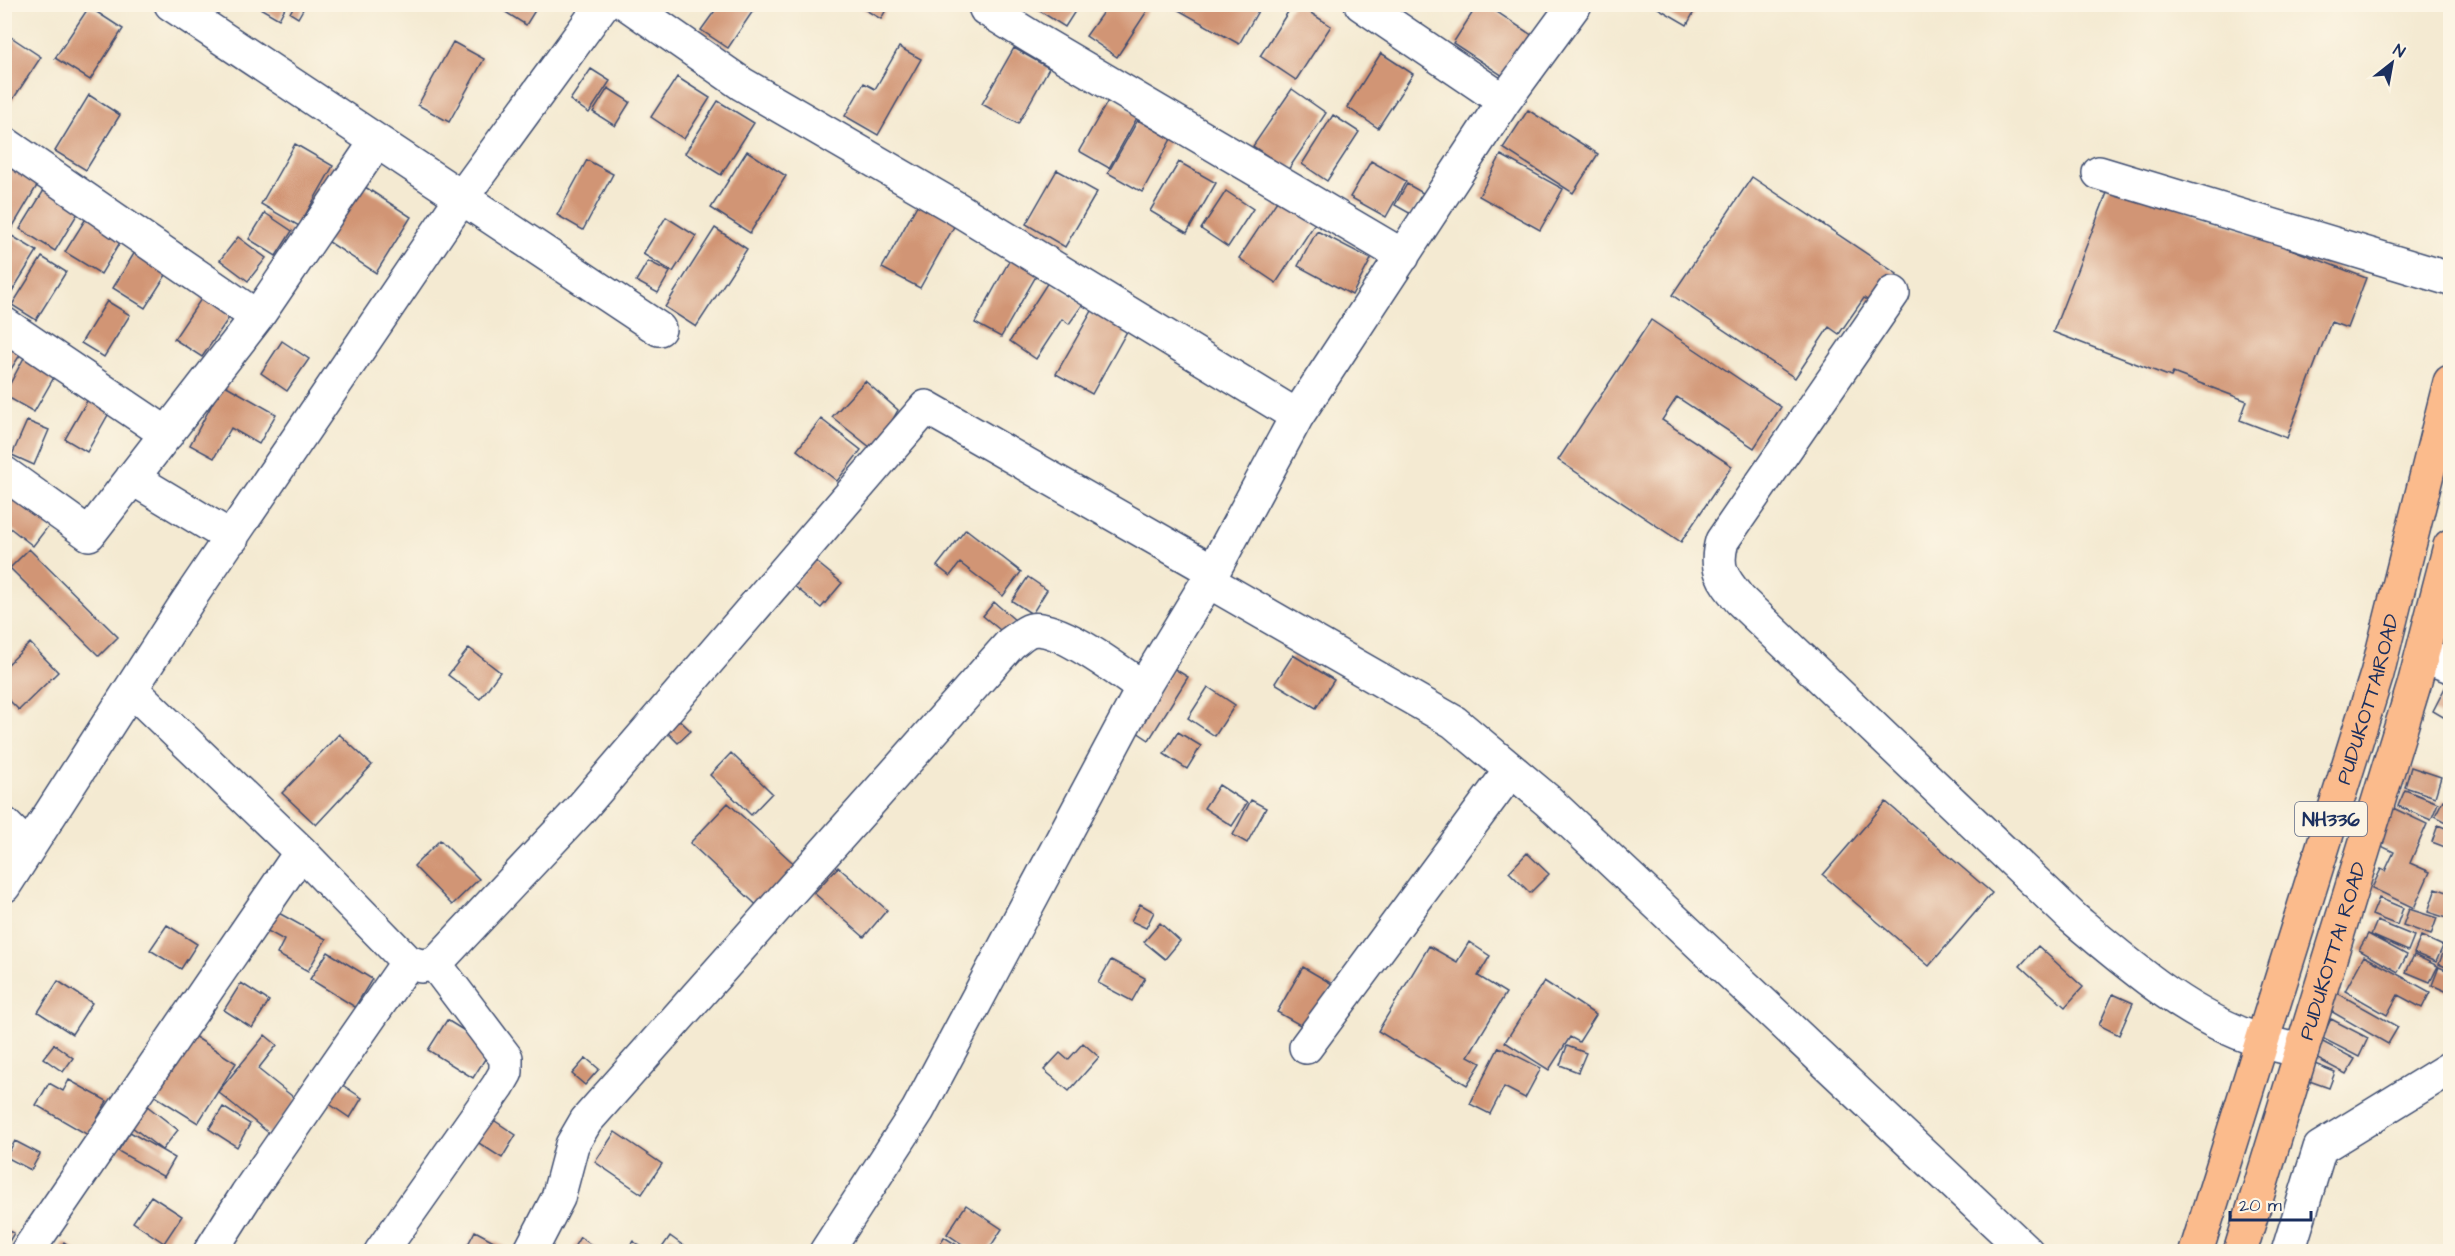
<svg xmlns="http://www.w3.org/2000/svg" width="2455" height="1256" font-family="'Architects Daughter',sans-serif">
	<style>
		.building { fill: #d19575 }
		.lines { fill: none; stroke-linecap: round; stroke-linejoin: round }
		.minor-casing { stroke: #3c4b6f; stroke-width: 36 }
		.highway-casing { stroke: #3c4b6f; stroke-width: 36 }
		.minor { stroke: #fff; stroke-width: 33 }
		.highway { stroke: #fbbb8c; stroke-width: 33 }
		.labels { text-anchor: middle; stroke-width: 4.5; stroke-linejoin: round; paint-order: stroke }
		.shield { fill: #fcf5e5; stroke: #5e6a86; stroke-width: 1.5 }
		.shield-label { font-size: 20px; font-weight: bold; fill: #1b2f5e }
		.street-label { font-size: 21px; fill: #1b2f5e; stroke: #fcf5e5 }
	</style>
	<rect width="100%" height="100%" fill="#fcf5e5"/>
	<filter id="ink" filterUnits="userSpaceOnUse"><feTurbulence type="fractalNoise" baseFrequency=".0167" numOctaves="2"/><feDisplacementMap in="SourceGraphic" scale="12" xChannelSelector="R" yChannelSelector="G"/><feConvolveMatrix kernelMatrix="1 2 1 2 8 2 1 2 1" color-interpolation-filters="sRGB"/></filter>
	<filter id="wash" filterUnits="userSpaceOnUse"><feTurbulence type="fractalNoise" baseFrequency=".008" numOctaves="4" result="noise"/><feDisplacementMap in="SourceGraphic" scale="24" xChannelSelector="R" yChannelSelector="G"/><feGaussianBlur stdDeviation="1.35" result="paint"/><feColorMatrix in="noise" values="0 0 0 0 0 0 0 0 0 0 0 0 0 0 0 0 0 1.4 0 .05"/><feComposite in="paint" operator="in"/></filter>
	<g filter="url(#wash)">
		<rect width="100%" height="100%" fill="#f4ead2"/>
		<g id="blocks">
			<path class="building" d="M 253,4 L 287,4 L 279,19 Z
				M 295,4 L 306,4 L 298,18 L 290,13 Z
				M 493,4 L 539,4 L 526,25 Z
				M 855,4 L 889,4 L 881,19 Z
				M 1174,4 L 1262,4 L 1239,44 L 1173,7 Z
				M 1293,4 L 1297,4 L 1331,26 L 1296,80 L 1260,56 Z
				M 1478,4 L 1485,4 L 1536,38 L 1509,80 L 1453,43 Z
				M 1651,4 L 1698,4 L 1687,25 Z
				M 719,5 L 757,5 L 728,48 L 701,30 Z
				M 1037,5 L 1079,5 L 1065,27 L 1035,8 Z
				M 1108,5 L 1151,5 L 1117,57 L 1086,36 Z
				M 89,7 L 123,29 L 90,80 L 55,58 Z
				M 8,35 L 41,57 L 4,113 L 4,41 Z
				M 453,42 L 484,59 L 449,122 L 418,105 Z
				M 899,47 L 921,59 L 878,135 L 845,116 L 864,83 L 875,89 Z
				M 1014,48 L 1049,68 L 1018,124 L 982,104 Z
				M 1381,53 L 1413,74 L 1378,128 L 1347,107 Z
				M 591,69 L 610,81 L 589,113 L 570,100 Z
				M 677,77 L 710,98 L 684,139 L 651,117 Z
				M 608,88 L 630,102 L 615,126 L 593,112 Z
				M 1292,89 L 1326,113 L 1288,170 L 1253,146 Z
				M 89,95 L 120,115 L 86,170 L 55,151 Z
				M 1109,99 L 1138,116 L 1109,168 L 1079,151 Z
				M 718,101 L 754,123 L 721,175 L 685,153 Z
				M 1528,110 L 1598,154 L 1573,193 L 1503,148 Z
				M 1333,115 L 1359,132 L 1327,181 L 1302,164 Z
				M 1138,120 L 1171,139 L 1142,192 L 1108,173 Z
				M 295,144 L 333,166 L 299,226 L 261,204 Z
				M 747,151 L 786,176 L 750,233 L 711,208 Z
				M 1501,155 L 1563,189 L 1540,230 L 1479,196 Z
				M 587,160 L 613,174 L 583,230 L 557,215 Z
				M 1371,161 L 1406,181 L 1386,217 L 1350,197 Z
				M 13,162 L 41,179 L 12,228 L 4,223 L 4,177 Z
				M 1179,162 L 1216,183 L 1187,233 L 1150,211 Z
				M 1057,170 L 1097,192 L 1065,247 L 1026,224 Z
				M 1752,177 L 1897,274 L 1876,306 L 1864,298 L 1839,334 L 1829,327 L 1795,378 L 1672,295 Z
				M 2112,180 L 2366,278 L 2347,328 L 2331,322 L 2287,438 L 2240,420 L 2247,401 L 2173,373 L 2171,377 L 2053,332 Z
				M 49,182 L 84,203 L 55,251 L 20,229 Z
				M 1407,184 L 1423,193 L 1411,214 L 1395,205 Z
				M 362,185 L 411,217 L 376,273 L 326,240 Z
				M 1226,191 L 1253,209 L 1228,247 L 1201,229 Z
				M 1279,198 L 1316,222 L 1276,283 L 1239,258 Z
				M 920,200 L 957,221 L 920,288 L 882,268 Z
				M 90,212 L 125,234 L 101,274 L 65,252 Z
				M 265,213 L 292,231 L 276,256 L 249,239 Z
				M 666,217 L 696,236 L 673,272 L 643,254 Z
				M 715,228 L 747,249 L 696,327 L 665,307 Z
				M 1317,231 L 1371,259 L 1352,295 L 1298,266 Z
				M 12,236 L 37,251 L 6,301 L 4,249 Z
				M 238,237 L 266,258 L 248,281 L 220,260 Z
				M 138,247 L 171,267 L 145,308 L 113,288 Z
				M 1012,256 L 1039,271 L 1001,337 L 975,323 Z
				M 42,257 L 66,272 L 36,320 L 12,305 Z
				M 648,261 L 670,272 L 658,293 L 636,281 Z
				M 1048,282 L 1083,304 L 1069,324 L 1062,319 L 1036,359 L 1010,341 Z
				M 205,293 L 233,312 L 202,357 L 174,339 Z
				M 107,301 L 130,315 L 104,357 L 81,343 Z
				M 1096,304 L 1131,324 L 1092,394 L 1056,374 Z
				M 1651,320 L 1781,407 L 1754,448 L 1677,397 L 1662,420 L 1732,466 L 1681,542 L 1558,460 Z
				M 4,341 L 22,352 L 4,380 Z
				M 282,341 L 309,359 L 287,391 L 261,373 Z
				M 26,354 L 57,372 L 34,412 L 4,395 Z
				M 865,381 L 898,410 L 875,451 L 832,417 Z
				M 223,384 L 276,414 L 259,444 L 231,428 L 214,458 L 190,445 Z
				M 91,394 L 113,406 L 87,452 L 65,439 Z
				M 821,419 L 861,450 L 837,481 L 797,450 Z
				M 27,421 L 49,430 L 34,465 L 12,455 Z
				M 15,490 L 53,520 L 33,546 L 5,524 L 5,504 Z
				M 966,529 L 1021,572 L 1003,596 L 960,563 L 950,576 L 937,566 Z
				M 29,549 L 118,637 L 99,656 L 10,568 Z
				M 814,560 L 842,583 L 821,608 L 793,585 Z
				M 1028,577 L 1047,590 L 1032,614 L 1012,601 Z
				M 994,602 L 1016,621 L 1005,634 L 983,616 Z
				M 30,643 L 58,672 L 19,710 L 4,695 L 4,668 Z
				M 469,648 L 500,672 L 480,699 L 448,675 Z
				M 1293,655 L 1334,680 L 1316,708 L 1275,683 Z
				M 1173,668 L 1188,677 L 1149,740 L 1134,730 Z
				M 2450,678 L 2450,721 L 2433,711 Z
				M 1208,687 L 1235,705 L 1215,736 L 1188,718 Z
				M 669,710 L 691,731 L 678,743 L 657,722 Z
				M 1178,732 L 1201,746 L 1187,769 L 1164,754 Z
				M 339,734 L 372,765 L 316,825 L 282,793 Z
				M 731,753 L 772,793 L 751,815 L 710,775 Z
				M 2411,767 L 2441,777 L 2435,797 L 2405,787 Z
				M 1219,785 L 1247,803 L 1232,826 L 1204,808 Z
				M 2405,790 L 2438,803 L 2431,820 L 2398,806 Z
				M 1251,800 L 1266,808 L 1247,843 L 1233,835 Z
				M 2443,800 L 2450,804 L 2450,824 L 2435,816 Z
				M 1886,802 L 1992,893 L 1929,966 L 1823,875 Z
				M 728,803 L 803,872 L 765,913 L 690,843 Z
				M 2393,808 L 2427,824 L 2410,863 L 2430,872 L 2414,908 L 2372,888 L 2381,869 L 2385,871 L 2394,852 L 2377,844 Z
				M 2438,825 L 2450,830 L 2450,849 L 2432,842 Z
				M 440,840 L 479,879 L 452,905 L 414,866 Z
				M 1527,853 L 1549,874 L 1530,893 L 1509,872 Z
				M 838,867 L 887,910 L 864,937 L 814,893 Z
				M 2436,888 L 2450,893 L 2450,919 L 2428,912 Z
				M 2379,898 L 2403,908 L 2397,925 L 2372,915 Z
				M 1140,904 L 1154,912 L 1146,928 L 1131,921 Z
				M 2409,909 L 2437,918 L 2431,935 L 2403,925 Z
				M 275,911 L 326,939 L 308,971 L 277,954 L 284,940 L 264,929 Z
				M 2377,921 L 2414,936 L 2408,951 L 2371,935 Z
				M 1160,923 L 1180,941 L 1165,959 L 1144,942 Z
				M 167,925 L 197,944 L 181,969 L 150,950 Z
				M 2368,934 L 2407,955 L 2398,972 L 2359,950 Z
				M 2421,936 L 2443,946 L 2436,962 L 2414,953 Z
				M 1469,942 L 1490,956 L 1478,976 L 1506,993 L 1468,1056 L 1481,1063 L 1467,1085 L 1378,1031 L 1429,946 L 1457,962 Z
				M 2038,946 L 2083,987 L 2065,1007 L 2020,966 Z
				M 2445,948 L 2450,950 L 2450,969 L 2439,964 Z
				M 328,952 L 372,979 L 355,1007 L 310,979 Z
				M 2414,955 L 2438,966 L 2430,982 L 2406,972 Z
				M 2364,956 L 2430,992 L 2422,1008 L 2398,995 L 2387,1015 L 2345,991 Z
				M 1111,960 L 1145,978 L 1132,1001 L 1098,983 Z
				M 1303,967 L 1334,985 L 1309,1030 L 1277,1012 Z
				M 2439,967 L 2450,972 L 2450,993 L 2432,985 Z
				M 58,981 L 92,1003 L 72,1034 L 38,1012 Z
				M 1544,981 L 1596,1015 L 1579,1042 L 1570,1037 L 1549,1070 L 1505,1042 Z
				M 241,983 L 269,1001 L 252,1028 L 224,1010 Z
				M 2332,990 L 2398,1027 L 2388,1044 L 2322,1006 Z
				M 2113,994 L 2133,1003 L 2119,1035 L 2099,1025 Z
				M 2331,1019 L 2368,1038 L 2359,1057 L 2322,1038 Z
				M 447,1020 L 492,1048 L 473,1078 L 428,1050 Z
				M 186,1031 L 236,1063 L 198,1123 L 147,1091 Z
				M 265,1035 L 277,1045 L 258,1069 L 297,1100 L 270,1134 L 218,1092 Z
				M 2319,1040 L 2355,1059 L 2346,1074 L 2310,1055 Z
				M 1083,1043 L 1099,1057 L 1069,1091 L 1044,1070 L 1060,1053 L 1068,1060 Z
				M 54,1044 L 73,1058 L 63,1072 L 43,1058 Z
				M 1567,1046 L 1586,1053 L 1578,1072 L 1560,1065 Z
				M 1499,1047 L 1541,1068 L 1525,1098 L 1504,1087 L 1490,1114 L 1470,1104 Z
				M 586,1058 L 599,1069 L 585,1085 L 572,1074 Z
				M 2307,1061 L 2335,1072 L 2329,1088 L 2301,1078 Z
				M 69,1080 L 107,1101 L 88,1135 L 36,1105 L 49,1083 L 63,1091 Z
				M 341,1084 L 362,1098 L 350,1118 L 328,1103 Z
				M 142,1102 L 178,1130 L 162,1150 L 127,1123 Z
				M 223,1107 L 250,1124 L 237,1147 L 209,1129 Z
				M 486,1115 L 516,1135 L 502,1158 L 471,1138 Z
				M 130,1132 L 175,1158 L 164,1177 L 118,1151 Z
				M 615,1132 L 662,1164 L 642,1194 L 595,1162 Z
				M 15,1141 L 40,1154 L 31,1170 L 6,1157 Z
				M 151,1196 L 182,1216 L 164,1243 L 133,1222 Z
				M 966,1205 L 1002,1229 L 987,1252 L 974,1252 L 947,1234 Z
				M 4,1228 L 14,1233 L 4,1250 Z
				M 475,1231 L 514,1252 L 464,1252 Z
				M 670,1236 L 692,1252 L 659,1252 Z
				M 580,1237 L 602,1252 L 571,1252 Z
				M 944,1237 L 968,1252 L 936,1252 Z
				M 633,1241 L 648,1252 L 625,1252 Z
				M 64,1242 L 78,1252 L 58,1252 Z"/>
		</g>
	</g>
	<g filter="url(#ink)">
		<use href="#blocks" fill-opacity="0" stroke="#3c4b6f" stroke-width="1.5"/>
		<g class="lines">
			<defs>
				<path id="minor" d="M 171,4 L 659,329
					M 627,4 L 742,84 L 956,208 L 1297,416
					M 984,4 L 986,9 L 1033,38 L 1403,256
					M 1361,4 L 1504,101
					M 4,143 L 257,317
					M 2099,173 L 2450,279
					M 1893,293 L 1722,541 C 1714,569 1723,579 1740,600 L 2073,918 C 2130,966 2189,1018 2261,1041 C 2275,1045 2288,1048 2302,1051
					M 4,324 L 167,434
					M 4,473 L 89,534 L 257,317 L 372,148
					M 132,478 L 232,538
					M 1208,581 L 1454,722 L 1547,800 L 2027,1252
					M 2422,655 L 2450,666
					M 131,689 L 301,852 L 408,962 L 421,966 L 435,964 L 578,812 L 926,407 L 1213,571
					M 4,824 L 28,848
					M 4,886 L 187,602 L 462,197 L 603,4
					M 1306,1047 L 1511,770
					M 27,1252 L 301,852
					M 210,1252 L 247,1194 L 408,962
					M 381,1252 L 498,1086 L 506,1072 L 506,1058 L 435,964
					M 530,1252 L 558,1198 L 572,1145 L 586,1121 L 1011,643 C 1017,639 1024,632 1031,630 C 1057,624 1120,672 1143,688
					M 826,1252 L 918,1110 L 1143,688 L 1208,581 L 1297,416 L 1504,101 L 1575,4
					M 2288,1252 L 2320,1148 L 2450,1068"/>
				<g id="highway">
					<path id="s1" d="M 2196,1252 L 2377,674 L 2450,382"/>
					<path id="s2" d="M 2240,1252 L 2414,685 L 2450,546"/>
				</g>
			</defs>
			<use href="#minor" class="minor-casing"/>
			<use href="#highway" class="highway-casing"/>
			<use href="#minor" class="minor"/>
			<use href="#highway" class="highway"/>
		</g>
	</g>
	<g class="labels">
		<rect class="shield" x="2295" y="802" width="72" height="34" rx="4.5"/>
		<g class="shield-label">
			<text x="2331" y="826">NH336</text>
		</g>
		<g class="street-label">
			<text dy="7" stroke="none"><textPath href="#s1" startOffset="579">PUDUKOTTAIROAD</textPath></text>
			<text dy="7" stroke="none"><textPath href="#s2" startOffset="315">PUDUKOTTAI ROAD</textPath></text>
		</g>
	</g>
	<rect width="2455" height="1256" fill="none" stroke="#fcf5e5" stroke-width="24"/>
	<g transform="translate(2392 63) rotate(31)" stroke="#fcf5e5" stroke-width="4.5" paint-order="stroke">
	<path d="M0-4.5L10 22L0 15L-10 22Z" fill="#1b2f5e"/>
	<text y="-9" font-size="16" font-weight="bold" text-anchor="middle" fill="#1b2f5e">N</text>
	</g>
	<path d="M2230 1211v9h81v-9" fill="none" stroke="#1b2f5e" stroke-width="3"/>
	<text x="2239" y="1211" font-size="18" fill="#1b2f5e" stroke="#fcf5e5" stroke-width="4.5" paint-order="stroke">20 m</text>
</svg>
